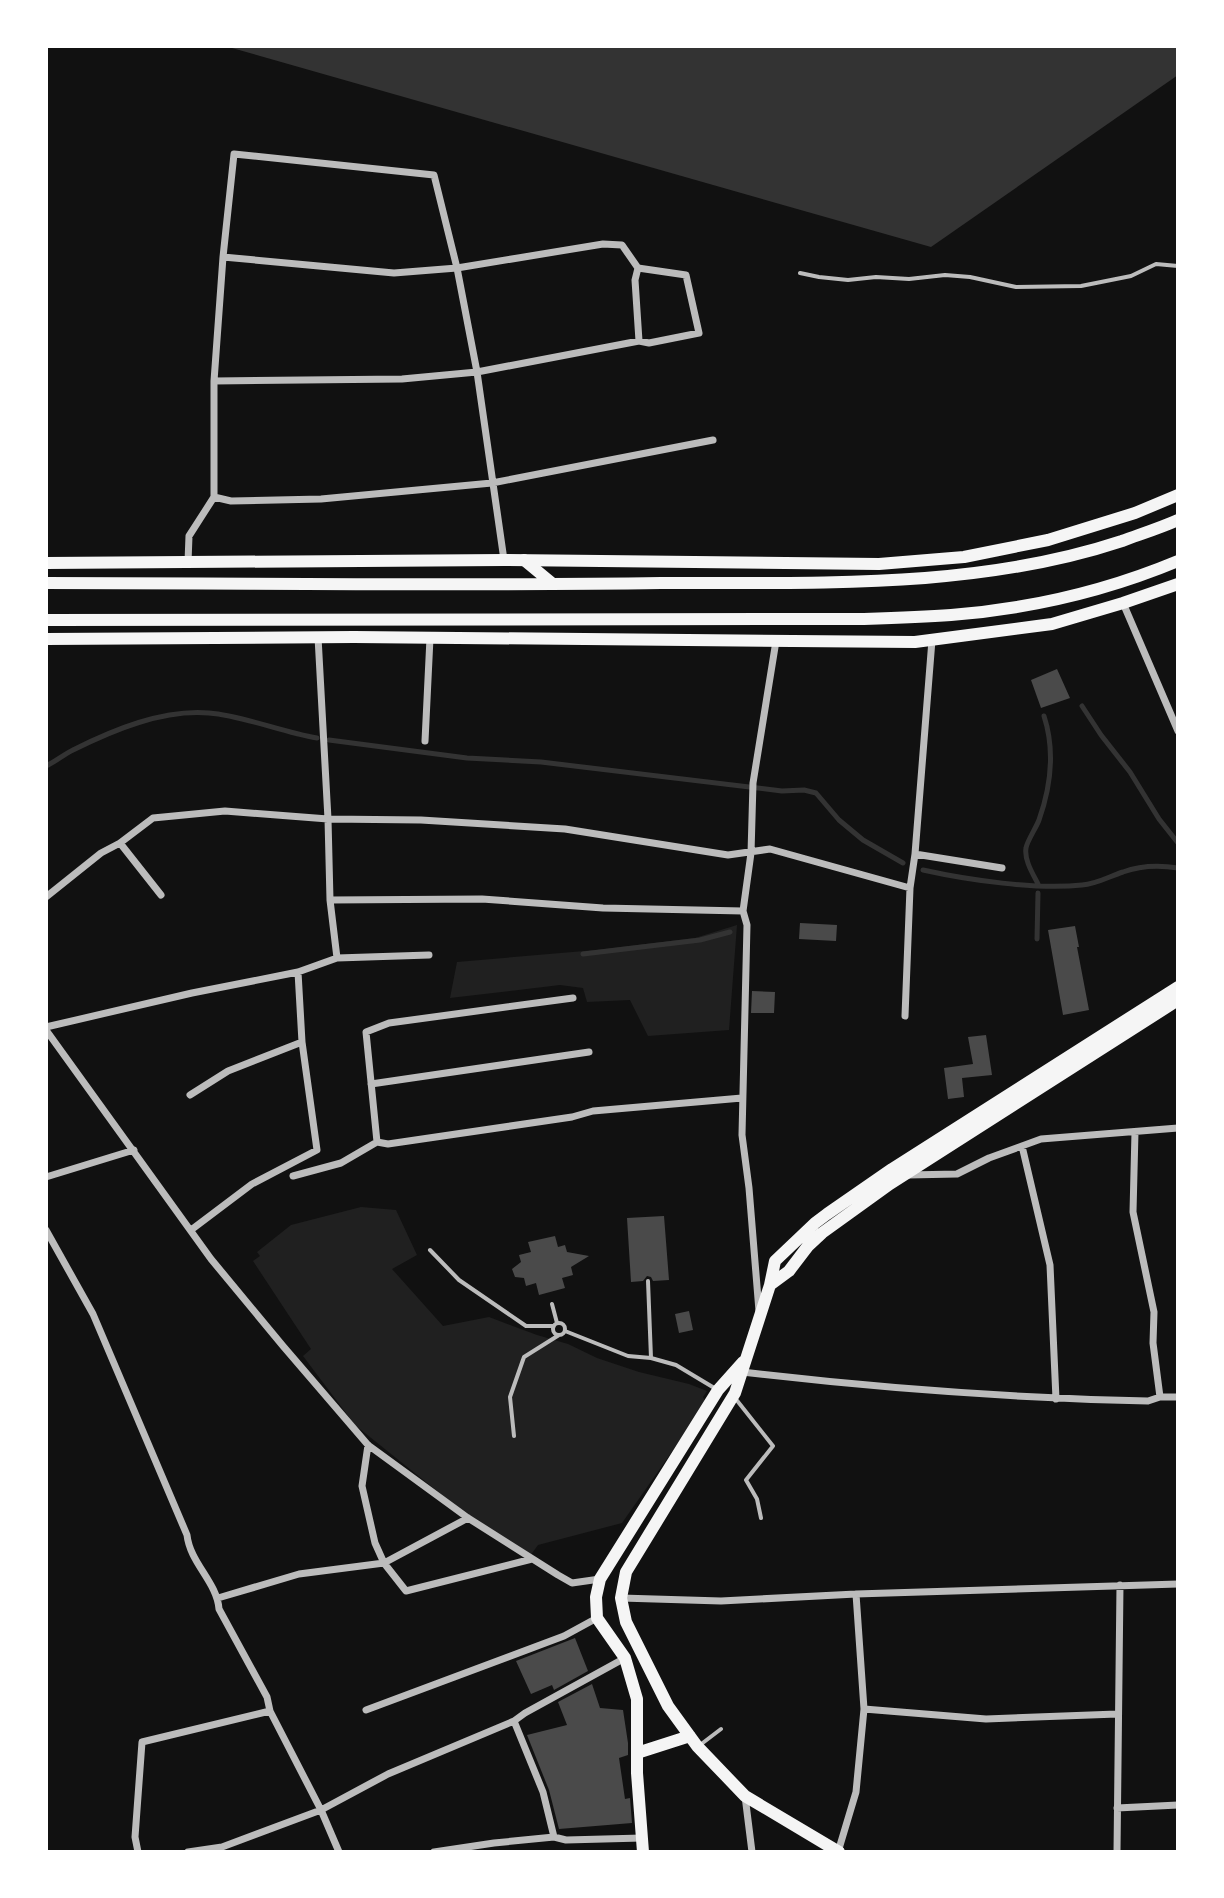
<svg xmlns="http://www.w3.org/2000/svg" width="1224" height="1898" font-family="Quicksand,sans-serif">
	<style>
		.green { fill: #202020 }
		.water { fill: #333 }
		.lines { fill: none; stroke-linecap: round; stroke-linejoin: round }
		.stream { stroke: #333; stroke-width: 5 }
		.building { fill: #4a4a4a }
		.service { stroke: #bcbcbc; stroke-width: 4 }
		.minor { stroke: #bcbcbc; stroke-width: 7 }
		.primary { stroke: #f5f5f5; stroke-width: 12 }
		.trunk { stroke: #f5f5f5; stroke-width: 12 }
	</style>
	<rect width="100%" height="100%" fill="#111"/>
	<path class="green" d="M 737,925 L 729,1030 L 648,1036 L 630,1000 L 587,1002 L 583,988 L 560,985 L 450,998 L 457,962 L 596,950 L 695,938 Z
		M 361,1207 L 396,1210 L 417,1255 L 392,1269 L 443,1326 L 489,1317 L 537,1335 L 568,1344 L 597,1358 L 639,1372 L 689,1384 L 707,1391 L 703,1397 L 706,1403 L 622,1523 L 538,1545 L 530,1556 L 447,1499 L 355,1425 L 303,1356 L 311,1349 L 253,1261 L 260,1256 L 257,1252 L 291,1225 Z"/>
	<path class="water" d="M 225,46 L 1178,46 L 1178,75 L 931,247 Z"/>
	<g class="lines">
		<path class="stream" d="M 1082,706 L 1101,735 L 1130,772 L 1159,819 L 1178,843
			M 329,740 L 467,758 L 541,762 L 782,791 L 804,790 L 816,793 L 839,820 L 863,840 L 903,863
			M 46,766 C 55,762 63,755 73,750 C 113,730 163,709 209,713 C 245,716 281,732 317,738
			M 923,870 C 968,880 1037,890 1082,885 C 1097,884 1110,876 1123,872 C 1142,865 1159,865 1178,868
			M 1038,884 C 1033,874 1024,860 1026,848 C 1027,841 1036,828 1039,820 C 1051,786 1055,750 1044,716
			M 1037,939 L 1038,893
			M 583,954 L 700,940 L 730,932"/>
	</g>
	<path class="building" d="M 1057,669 L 1070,698 L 1041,708 L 1031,680 Z
		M 800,923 L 837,925 L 836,941 L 799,939 Z
		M 1075,926 L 1079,947 L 1077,947 L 1089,1010 L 1063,1015 L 1048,930 Z
		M 752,991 L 775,992 L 774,1013 L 751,1013 Z
		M 986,1035 L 992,1075 L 962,1078 L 964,1097 L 948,1099 L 944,1068 L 973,1064 L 968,1037 Z
		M 664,1216 L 669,1280 L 653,1281 L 651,1277 L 647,1276 L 643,1281 L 631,1282 L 627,1218 Z
		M 555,1236 L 558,1247 L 565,1245 L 567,1252 L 589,1256 L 571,1267 L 573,1275 L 562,1278 L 565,1288 L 539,1295 L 536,1283 L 526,1286 L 524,1278 L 515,1277 L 512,1269 L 521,1262 L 519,1255 L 531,1252 L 528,1242 Z
		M 689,1311 L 693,1330 L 679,1333 L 675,1314 Z
		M 575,1638 L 588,1671 L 554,1690 L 552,1685 L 531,1694 L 516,1661 Z
		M 592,1684 L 600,1708 L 623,1710 L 628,1743 L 628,1755 L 619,1758 L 625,1799 L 630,1798 L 632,1823 L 559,1829 L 549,1790 L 527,1735 L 567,1725 L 558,1702 Z"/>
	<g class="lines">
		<path class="service" d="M 800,273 L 819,277 L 848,280 L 876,277 L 909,279 L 945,275 L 970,277 L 1016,287 L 1081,286 L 1131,276 L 1156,264 L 1178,266
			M 430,1250 L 459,1280 L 526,1326 L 554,1326
			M 648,1281 L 651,1358
			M 552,1304 L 557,1323
			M553 1329a6 6 0 1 1 12 0a6 6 0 1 1-12 0Z
			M 565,1331 L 628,1356 L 651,1358 L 676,1365 L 716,1389
			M 735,1398 L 773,1446 L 746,1480 L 757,1499 L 761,1518
			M 514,1436 L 510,1397 L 524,1357 L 559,1335
			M 700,1745 L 721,1729"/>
		<path class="minor" d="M 223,257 L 394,273 L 457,268 L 603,244 L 622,245 L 638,268 L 635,280 L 639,341
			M 214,381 L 402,379 L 477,372 L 639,341 L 649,343 L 699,333 L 686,275 L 638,268
			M 214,497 L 231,501 L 321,499 L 492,483 L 713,440
			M 188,562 L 189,536 L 214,497 L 214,381 L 223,257 L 234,154 L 434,175 L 457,268 L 477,372 L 504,560
			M 1123,603 L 1178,731
			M 318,637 L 328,819 L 330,900 L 337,958
			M 425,741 L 430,638
			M 120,843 L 161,895
			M 915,854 L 1002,868
			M 46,897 L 101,853 L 120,843 L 153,818 L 225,811 L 328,819 L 421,820 L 565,829 L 728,855 L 770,849 L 910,888
			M 330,900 L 482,899 L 603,908 L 743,911
			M 905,1016 L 910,888 L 915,854 L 932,640
			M 46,1027 L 192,993 L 298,972 L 337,958 L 429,955
			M 46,1030 L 211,1259 L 283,1346 L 368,1445 L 468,1518 L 558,1575 L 572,1583 L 600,1579
			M 371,1084 L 589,1052
			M 190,1095 L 228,1071 L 302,1042
			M 1135,1132 L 1133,1212 L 1154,1312 L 1153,1343 L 1160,1397
			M 377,1142 L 366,1032 L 389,1023 L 573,998
			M 1022,1146 L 1050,1265 L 1056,1399
			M 908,1175 L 957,1174 L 989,1158 L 1041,1139 L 1178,1128
			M 293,1176 L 341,1163 L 377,1142 L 388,1144 L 572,1117 L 593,1111 L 742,1098
			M 46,1177 L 134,1150
			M 46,1230 L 93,1314 L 187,1535 C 190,1563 217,1582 219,1609 L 267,1697 L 270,1711 L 321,1810 L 339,1852
			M 191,1230 L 252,1184 L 317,1150 L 302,1042 L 298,972
			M 759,1311 L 749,1188 L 742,1135 L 747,925 L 743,911 L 751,853 L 753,783 L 776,641
			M 742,1372 C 877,1388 1012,1398 1148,1401 L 1160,1397 L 1178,1397
			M 368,1445 L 362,1486 L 375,1543 L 384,1563 L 406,1591 L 532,1559
			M 218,1598 L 299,1574 L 384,1563 L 468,1518
			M 621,1598 L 721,1601 L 856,1594 L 1178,1584
			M 864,1709 L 986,1719 L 1117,1714
			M 366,1710 L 564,1636 L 597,1618
			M 514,1721 L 543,1792 L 554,1837
			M 745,1796 L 752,1852
			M 1117,1808 L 1178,1805
			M 138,1852 L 135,1837 L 142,1742 L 270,1711
			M 188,1852 L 222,1847 L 321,1810 L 388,1774 L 514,1721 L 525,1713 L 625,1658
			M 434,1852 L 494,1843 L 554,1837 L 566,1840 L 642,1838
			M 838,1852 L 856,1792 L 864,1709 L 856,1594
			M 1117,1852 L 1120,1585"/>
		<path class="primary" d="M 46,563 L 504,560 L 879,564 L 964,557 L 1048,540 L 1135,513 L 1178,495
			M 46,639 L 354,637 L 915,642 L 1052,624 L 1123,603 L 1178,584
			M 770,1285 L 775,1261 L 815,1223 L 827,1214 L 892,1169 L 1178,987
			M 637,1753 L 690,1736
			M 643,1852 L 637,1773 L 637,1699 L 625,1658 L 597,1618 L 596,1597 L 600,1579 L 718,1390 L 743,1362
			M 839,1852 L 745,1796 L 697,1746 L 668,1706 L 626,1622 L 621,1598 L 626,1572 L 735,1393 L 770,1285 L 789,1271 L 808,1246 L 822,1233 L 890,1184 L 1178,1000"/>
		<path class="trunk" d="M 524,560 L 553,584
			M 46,583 C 251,583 456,586 661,583 C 814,582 974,590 1122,541 C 1141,534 1160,528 1178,520
			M 46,620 L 864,619 C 893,618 922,617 951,615 C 1028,609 1106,591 1178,561"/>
	</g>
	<rect width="1224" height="1898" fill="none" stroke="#ffffff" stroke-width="96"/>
</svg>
